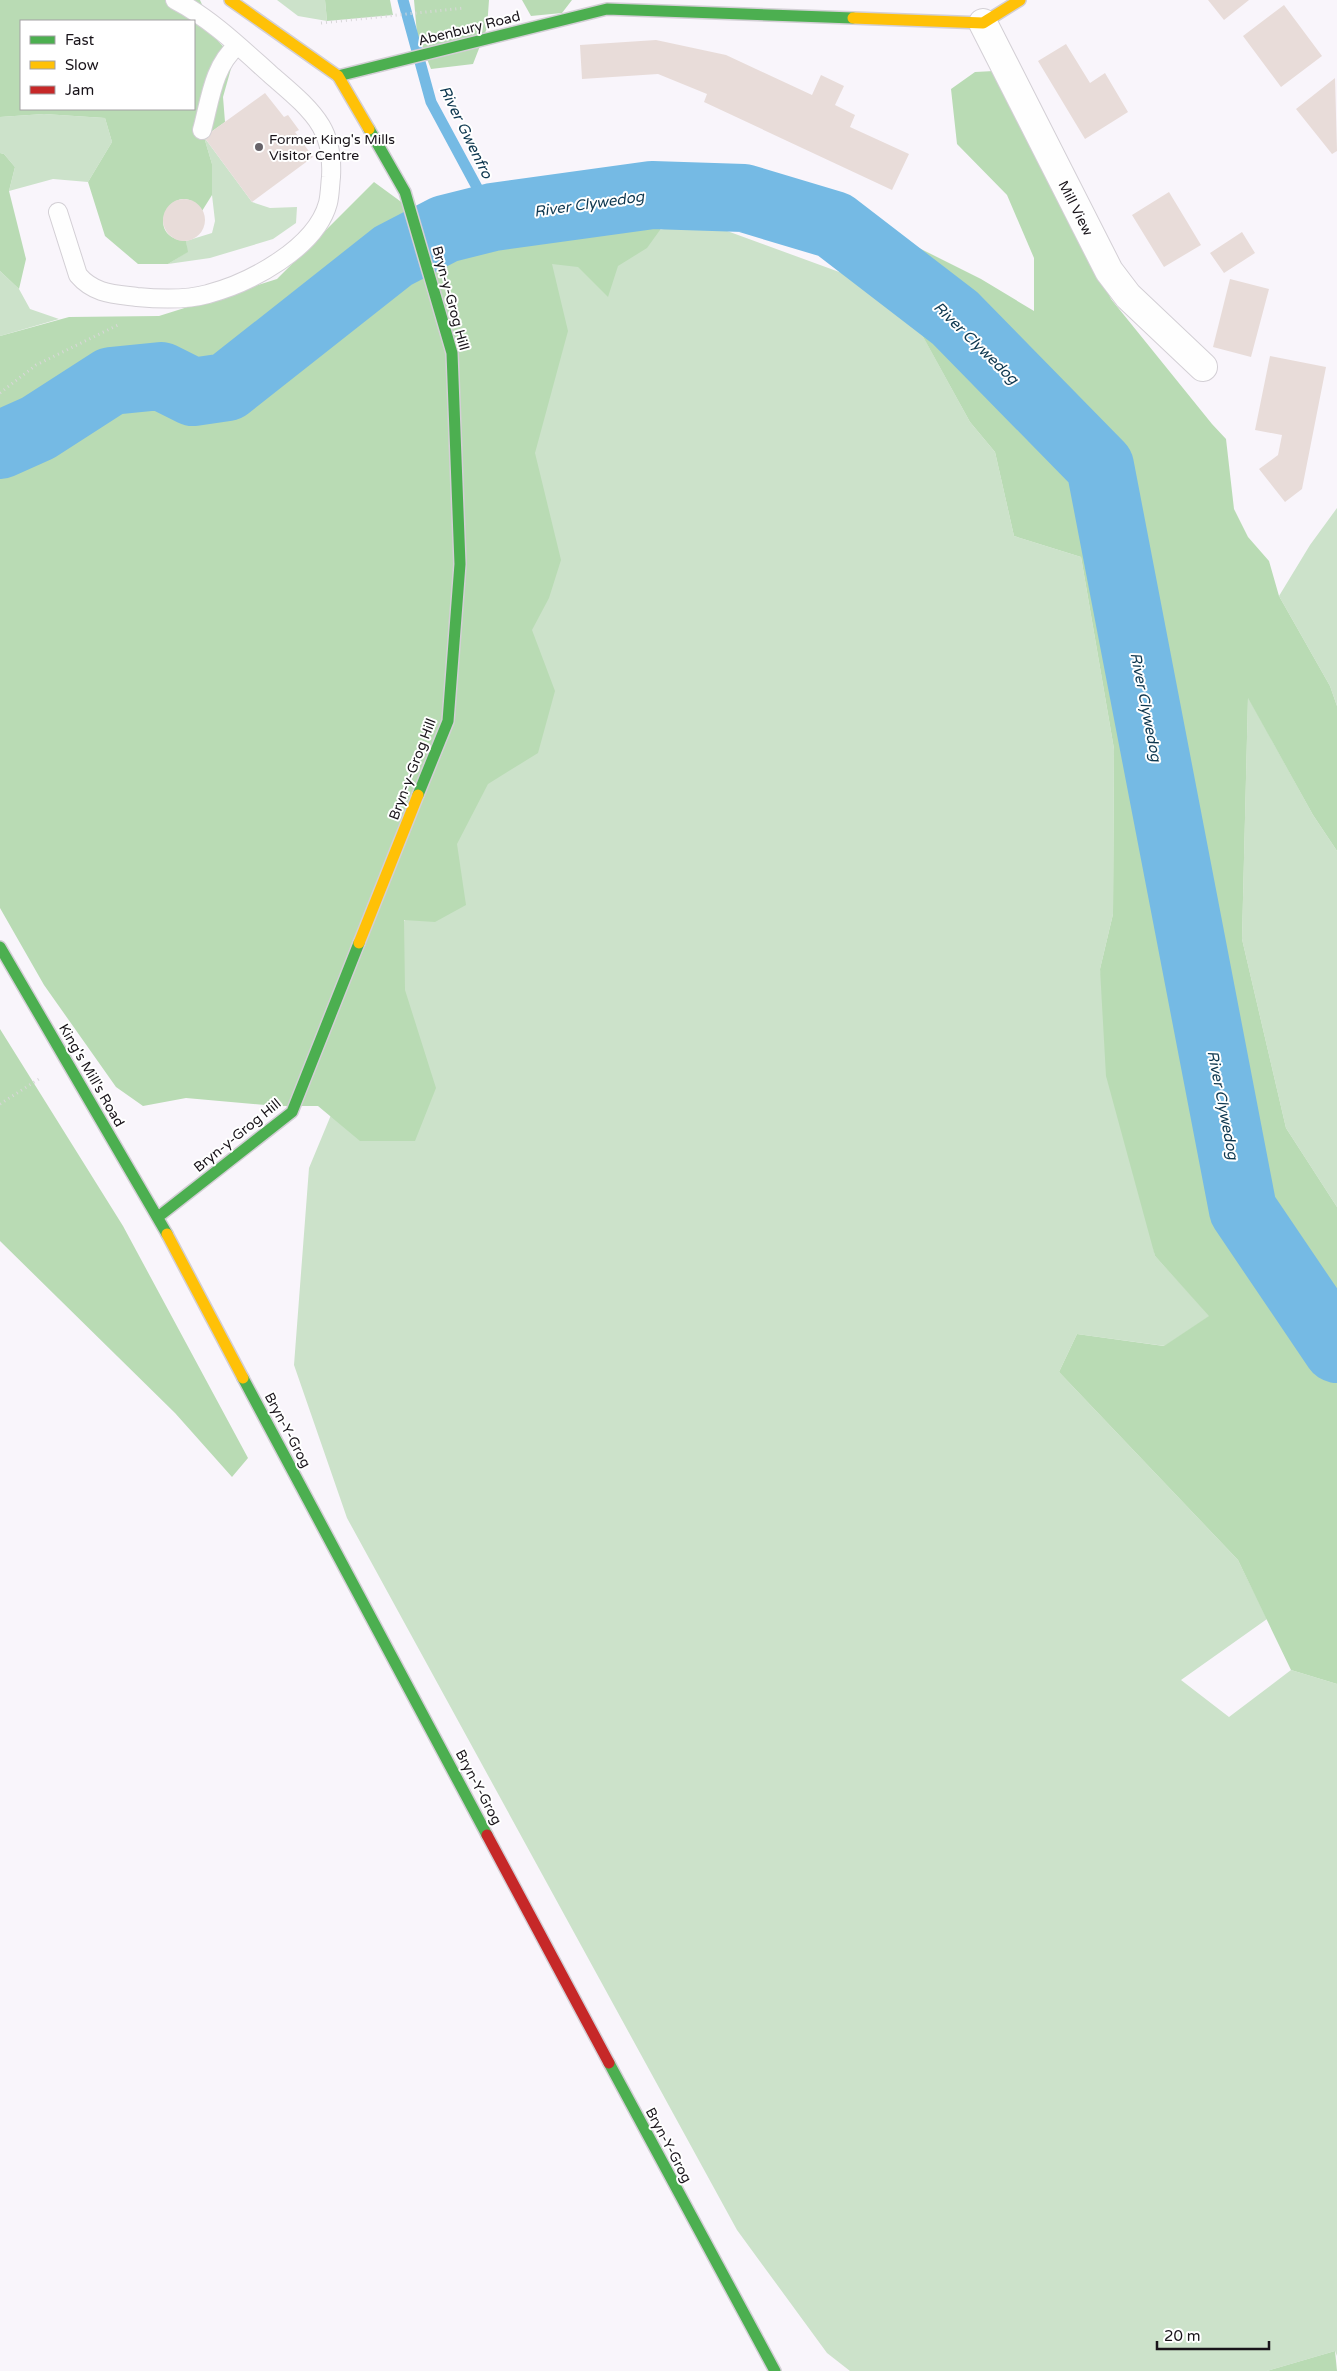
<svg xmlns="http://www.w3.org/2000/svg" width="1337" height="2371" font-family="'Varela Round',sans-serif">
	<style>
		.green { fill: #cce2ca }
		.forest { fill: #b9dbb4; fill-rule: evenodd }
		.lines { fill: none; stroke-linecap: round; stroke-linejoin: round }
		.stream { stroke: #75bae4; stroke-width: 11 }
		.river { stroke: #75bae4; stroke-width: 68 }
		.building { fill: #e8dcd9 }
		.lane-casing { stroke: #d3cfd5; stroke-width: 20 }
		.street-casing { stroke: #d3cfd5; stroke-width: 30 }
		.fast-casing { stroke: #d3cfd5; stroke-width: 14 }
		.slow-casing { stroke: #d3cfd5; stroke-width: 14 }
		.jam-casing { stroke: #d3cfd5; stroke-width: 14 }
		.path { stroke: #d9d7d9; stroke-width: 3; stroke-dasharray: 1 4; stroke-linecap: butt }
		.lane { stroke: #fefefe; stroke-width: 18 }
		.street { stroke: #fefefe; stroke-width: 28 }
		.fast { stroke: #4caf50; stroke-width: 11 }
		.slow { stroke: #ffc107; stroke-width: 11 }
		.jam { stroke: #c62828; stroke-width: 11 }
		.poi-dot { fill: #676369; stroke: #fff; stroke-width: 2 }
		.labels { text-anchor: middle; stroke-width: 4; stroke-linejoin: round; paint-order: stroke }
		.street-label { font-size: 14px; fill: #19141a; stroke: #fff }
		.poi-label { font-size: 14px; fill: #19141a; stroke: #fff; text-anchor: start }
		.water-label { font-size: 15px; font-style: italic; fill: #0d374f; stroke: #fff }
	</style>
	<rect width="100%" height="100%" fill="#f9f5fb"/>
	<path class="green" d="M 277,0 L 325,0 L 327,21 L 298,16 Z
		M 44,114 L 105,118 L 112,142 L 88,182 L 53,179 L 9,191 L 15,167 L 4,154 L 0,153 L 0,117 Z
		M 204,137 L 252,202 L 270,208 L 297,207 L 296,223 L 273,239 L 210,258 L 168,264 L 187,252 L 186,241 L 212,233 L 215,221 L 212,195 L 212,164 Z
		M 708,224 L 842,273 L 909,311 L 970,422 L 995,452 L 1014,536 L 1081,557 L 1114,749 L 1113,914 L 1100,969 L 1155,1256 L 1210,1316 L 1165,1346 L 1077,1334 L 1059,1372 L 1238,1560 L 1267,1619 L 1181,1680 L 1229,1717 L 1291,1670 L 1337,1684 L 1337,2356 L 1335,2351 L 1267,2371 L 850,2371 L 827,2353 L 737,2230 L 347,1518 L 294,1365 L 309,1168 L 358,1050 L 473,729 L 499,272 L 577,239 Z
		M 0,271 L 19,289 L 30,309 L 59,319 L 0,336 Z
		M 1337,508 L 1337,706 L 1330,686 L 1279,596 L 1310,545 Z
		M 1248,697 L 1313,815 L 1337,851 L 1337,1207 L 1286,1128 L 1242,939 Z"/>
	<path class="forest" d="M 0,0 L 200,0 L 218,41 L 234,58 L 223,97 L 225,122 L 204,137 L 212,164 L 212,195 L 202,211 C 177,173 138,237 186,241 L 188,252 L 168,264 L 138,264 L 105,236 L 88,182 L 112,142 L 105,118 L 44,114 L 0,117 ZM 21,21 L 194,21 L 194,109 L 21,109 Z
		M 325,0 L 390,0 L 393,15 L 327,21 Z
		M 414,0 L 489,0 L 487,28 L 473,64 L 431,69 L 417,34 Z
		M 522,0 L 572,0 L 562,13 L 531,16 Z
		M 994,71 L 1083,240 L 1111,299 L 1212,424 L 1226,439 L 1234,509 L 1248,537 L 1269,561 L 1279,596 L 1330,686 L 1337,706 L 1337,851 L 1313,815 L 1248,698 L 1242,939 L 1286,1128 L 1337,1207 L 1337,1684 L 1291,1670 L 1238,1560 L 1059,1372 L 1077,1334 L 1164,1346 L 1209,1316 L 1155,1256 L 1106,1076 L 1100,969 L 1113,914 L 1114,749 L 1081,557 L 1014,536 L 995,452 L 970,422 L 857,217 L 981,279 L 1034,311 L 1034,258 L 1007,195 L 957,144 L 951,89 L 975,72 Z
		M 0,153 L 4,154 L 15,167 L 9,191 L 26,259 L 19,289 L 0,271 Z
		M 374,182 L 430,223 L 501,225 L 641,201 L 665,223 L 647,248 L 618,266 L 608,297 L 578,267 L 552,264 L 568,331 L 535,453 L 561,560 L 549,598 L 532,630 L 555,691 L 538,753 L 488,784 L 457,844 L 466,905 L 435,922 L 404,920 L 405,990 L 436,1088 L 415,1141 L 360,1141 L 318,1106 L 276,1106 L 186,1098 L 143,1106 L 116,1087 L 44,985 L 0,908 L 0,336 L 69,317 L 159,316 L 277,279 Z
		M 0,1029 L 123,1226 L 248,1458 L 232,1477 L 175,1413 L 0,1241 Z
		M 1335,2351 L 1337,2371 L 1267,2371 Z"/>
	<g class="lines">
		<path class="stream" d="M 403,0 L 431,102 L 493,217"/>
		<path class="river" d="M 0,445 L 38,428 L 111,381 L 161,376 L 193,392 L 227,387 L 393,256 L 445,229 L 493,217 L 652,195 L 744,198 L 834,225 L 955,318 L 1100,466 L 1243,1210 L 1337,1349"/>
	</g>
	<path class="building" d="M 1208,0 L 1249,0 L 1224,20 Z
		M 1284,5 L 1322,56 L 1281,87 L 1243,36 Z
		M 656,40 L 726,55 L 812,95 L 821,75 L 844,86 L 835,105 L 855,115 L 850,127 L 909,154 L 892,190 L 704,102 L 707,94 L 658,74 L 582,79 L 580,45 Z
		M 1066,44 L 1090,83 L 1105,73 L 1128,112 L 1085,139 L 1038,61 Z
		M 1335,78 L 1337,151 L 1332,154 L 1296,109 Z
		M 265,93 L 284,117 L 288,115 L 299,130 L 295,132 L 313,157 L 252,202 L 204,137 Z
		M 1169,192 L 1201,245 L 1164,267 L 1132,215 Z
		M163 220a21 21 0 1 1 42 0a21 21 0 1 1-42 0Z
		M 1242,232 L 1255,253 L 1224,273 L 1210,253 Z
		M 1230,279 L 1269,289 L 1251,357 L 1213,347 Z
		M 1270,356 L 1326,367 L 1302,489 L 1285,502 L 1259,469 L 1278,455 L 1282,435 L 1255,430 Z"/>
	<g class="lines">
		<defs>
			<path id="lane" d="M 202,130 C 210,101 213,66 237,46
				M 58,212 L 78,275 C 94,294 114,294 137,297 C 158,299 187,300 208,294 C 250,283 316,248 328,203 C 330,195 330,185 331,177 C 332,159 330,141 321,126 C 309,106 287,89 270,74 C 241,48 210,18 175,0"/>
			<path id="street" d="M 983,23 L 1109,271 L 1128,296 L 1203,367"/>
			<path id="fast" d="M 338,76 L 607,9 L 853,18
				M 369,129 L 405,192 L 452,353 L 460,564 L 448,721 L 418,795
				M 0,947 L 167,1234
				M 158,1217 L 292,1112 L 359,943
				M 243,1378 L 487,1835
				M 609,2063 L 775,2371"/>
			<path id="slow" d="M 230,0 L 338,76 L 369,129
				M 853,18 L 983,23 L 1020,0
				M 359,943 L 418,795
				M 167,1234 L 243,1378"/>
			<path id="jam" d="M 487,1835 L 609,2063"/>
		</defs>
		<use href="#lane" class="lane-casing"/>
		<use href="#street" class="street-casing"/>
		<use href="#fast" class="fast-casing"/>
		<use href="#slow" class="slow-casing"/>
		<use href="#jam" class="jam-casing"/>
		<path class="path" d="M 321,23 L 464,8
			M 0,393 L 36,365 L 120,324
			M 0,1104 L 39,1079"/>
		<use href="#lane" class="lane"/>
		<use href="#street" class="street"/>
		<use href="#fast" class="fast"/>
		<use href="#slow" class="slow"/>
		<use href="#jam" class="jam"/>
	</g>
	<circle class="poi-dot" cx="259" cy="147" r="5"/>
	<g class="labels">
		<g class="street-label">
			<text transform="translate(469 28) rotate(-14)" y="5">Abenbury Road</text>
			<text transform="translate(1076 208) rotate(63)" y="5">Mill View</text>
			<text transform="translate(451 298) rotate(75)" y="5">Bryn-y-Grog Hill</text>
			<text transform="translate(412 769) rotate(-69)" y="5">Bryn-y-Grog Hill</text>
			<text transform="translate(92 1075) rotate(60)" y="5">King's Mill's Road</text>
			<text transform="translate(237 1135) rotate(-39)" y="5">Bryn-y-Grog Hill</text>
			<text transform="translate(288 1430) rotate(62)" y="5">Bryn-Y-Grog</text>
			<text transform="translate(479 1787) rotate(62)" y="5">Bryn-Y-Grog</text>
			<text transform="translate(669 2145) rotate(62)" y="5">Bryn-Y-Grog</text>
		</g>
		<g class="poi-label">
			<text x="269" y="144">Former King's Mills<tspan x="269" dy="16">Visitor Centre</tspan></text>
		</g>
		<g class="water-label">
			<text transform="translate(466 132) rotate(64)" y="5">River Gwenfro</text>
			<text transform="translate(589 204) rotate(-8)" y="5">River Clywedog</text>
			<text transform="translate(976 343) rotate(44)" y="5">River Clywedog</text>
			<text transform="translate(1146 707) rotate(79)" y="5">River Clywedog</text>
			<text transform="translate(1223 1105) rotate(79)" y="5">River Clywedog</text>
		</g>
	</g>
	<rect x="20" y="20" width="175" height="90" fill="#ffffff" stroke="#a3a1a3"/>
	<rect x="30" y="36" width="25" height="8" fill="#4caf50" stroke="#a3a1a3"/>
	<text x="65" y="45" font-size="15" fill="#19141a">Fast</text>
	<rect x="30" y="61" width="25" height="8" fill="#ffc107" stroke="#a3a1a3"/>
	<text x="65" y="70" font-size="15" fill="#19141a">Slow</text>
	<rect x="30" y="86" width="25" height="8" fill="#c62828" stroke="#a3a1a3"/>
	<text x="65" y="95" font-size="15" fill="#19141a">Jam</text>
	<path d="M1157 2341v8h112v-8" fill="none" stroke="#19141a" stroke-width="2.5"/>
	<text x="1164" y="2341" font-size="15" fill="#19141a" stroke="#ffffff" stroke-width="4" paint-order="stroke">20 m</text>
</svg>
